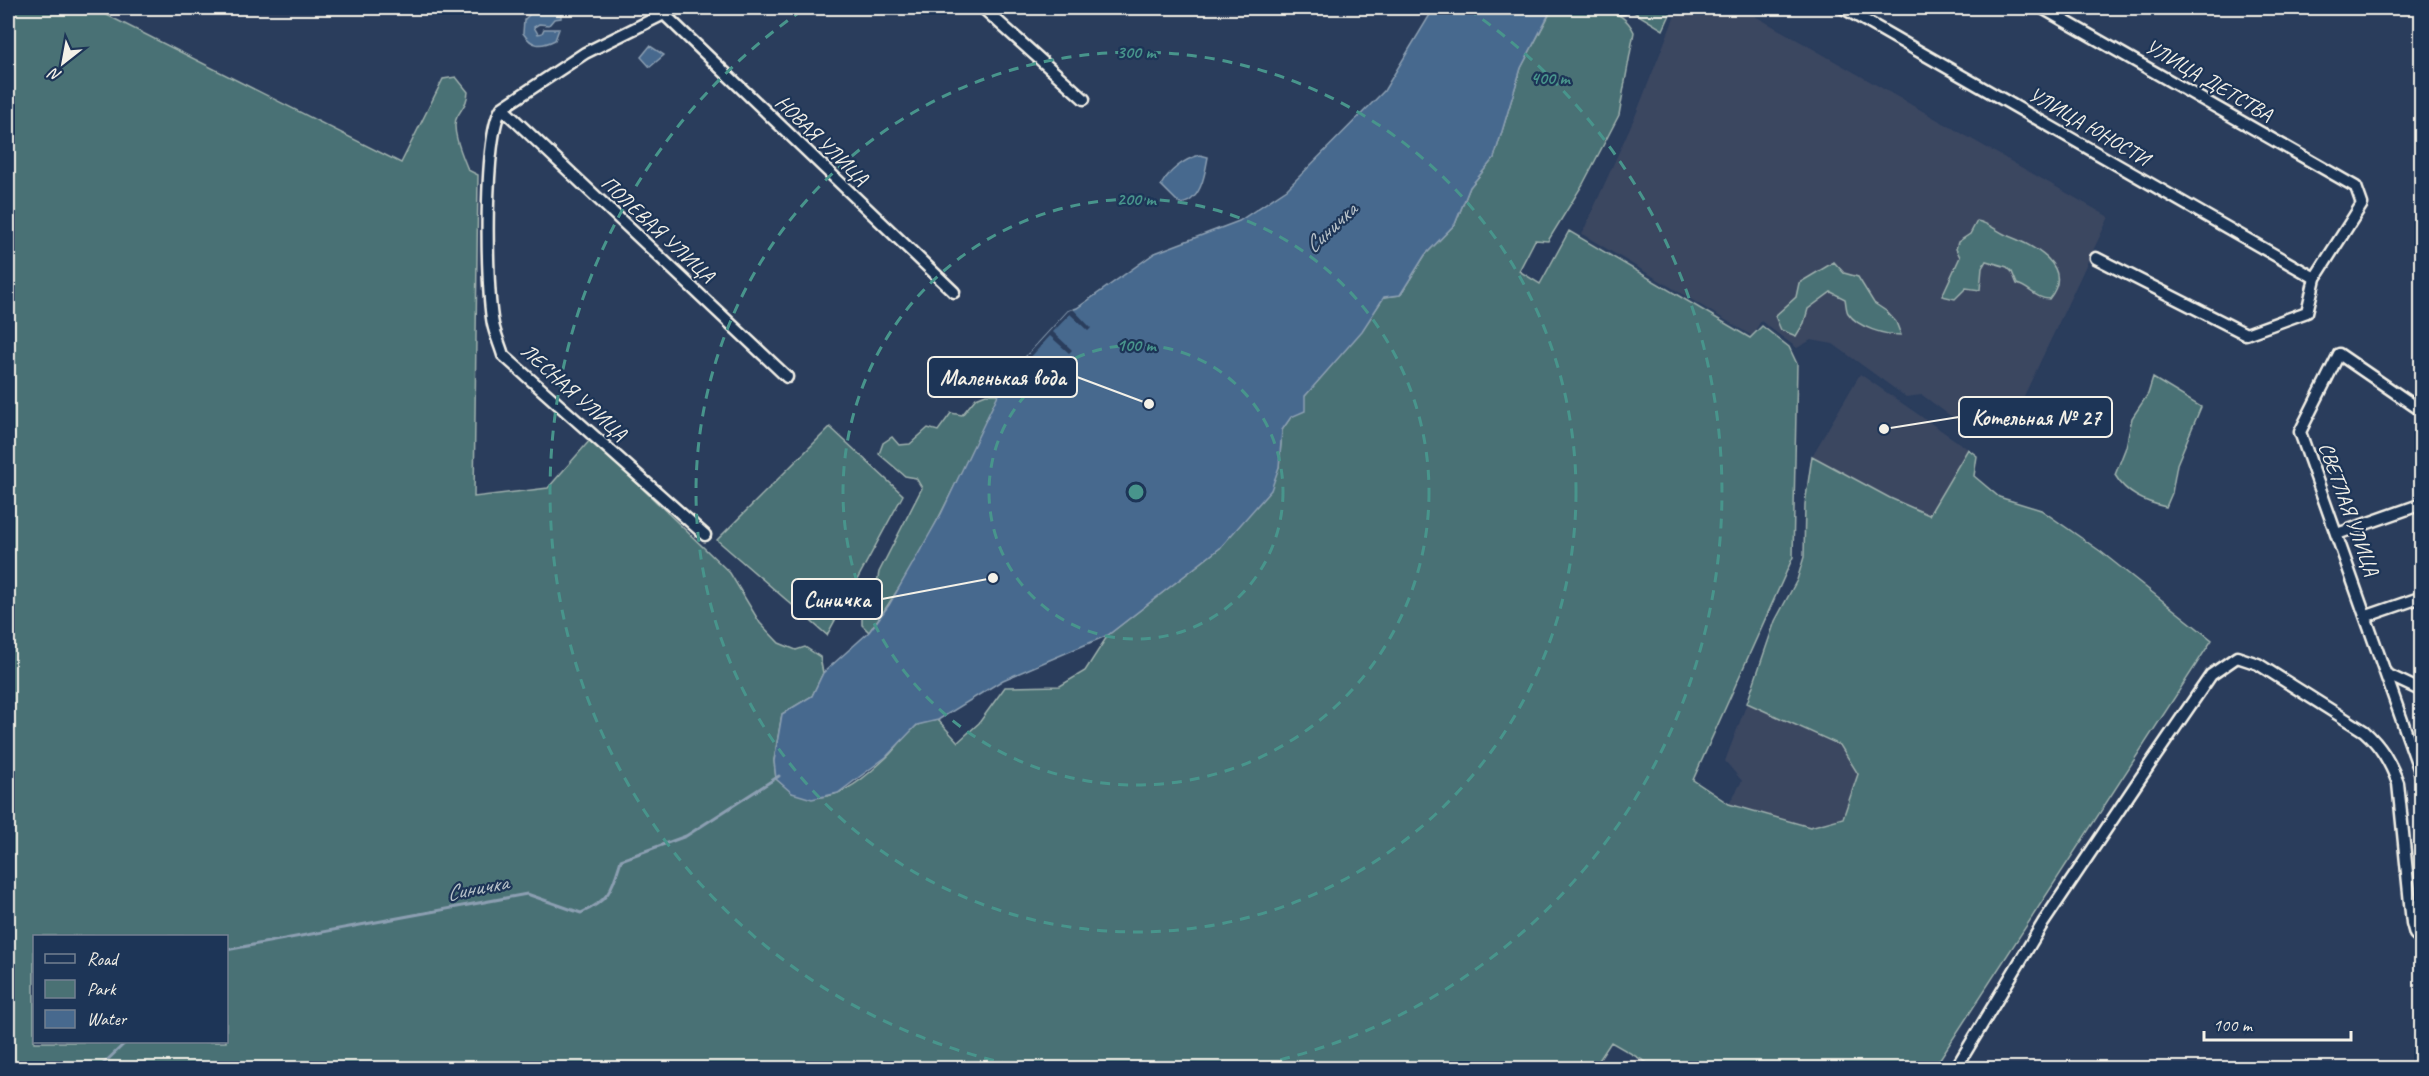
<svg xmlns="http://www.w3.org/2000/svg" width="2429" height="1076" font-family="Caveat,sans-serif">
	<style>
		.built { fill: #3a4661 }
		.green { fill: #4a7174; stroke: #9fb1ae; stroke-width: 1.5; fill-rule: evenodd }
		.water { fill: #47698e; stroke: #8c9fb2; stroke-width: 1.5 }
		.pier { fill: #2a3d5c }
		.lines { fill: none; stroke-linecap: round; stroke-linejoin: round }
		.stream { stroke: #8c9fb2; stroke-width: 3 }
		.minor-casing { stroke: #f4f1e8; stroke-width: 15 }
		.minor { stroke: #1d3557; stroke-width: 10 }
		.ring { fill: none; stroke: #48958c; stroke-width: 3; stroke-dasharray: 10 8 }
		.labels { text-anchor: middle; stroke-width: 4.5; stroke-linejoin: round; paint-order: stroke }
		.street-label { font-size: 21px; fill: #f4f1e8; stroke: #1d3557 }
		.water-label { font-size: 22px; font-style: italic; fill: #b7c1c8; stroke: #1d3557 }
		.centre { fill: #48958c; stroke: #1d3557; stroke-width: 3 }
		.ring-label { font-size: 18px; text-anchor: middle; font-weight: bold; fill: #48958c; stroke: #1d3557; stroke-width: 4.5; stroke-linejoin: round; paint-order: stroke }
		.leader { fill: none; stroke: #f4f1e8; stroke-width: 2 }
		.callout-dot { fill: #f4f1e8; stroke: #1d3557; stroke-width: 2 }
		.callout { fill: #1d3557; stroke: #f4f1e8; stroke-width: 2 }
		.callout-label { font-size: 22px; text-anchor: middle; font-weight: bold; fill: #f4f1e8 }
	</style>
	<rect width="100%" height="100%" fill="#2a3d5c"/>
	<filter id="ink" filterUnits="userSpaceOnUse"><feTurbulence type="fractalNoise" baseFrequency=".0167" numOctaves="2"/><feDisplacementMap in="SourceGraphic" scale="12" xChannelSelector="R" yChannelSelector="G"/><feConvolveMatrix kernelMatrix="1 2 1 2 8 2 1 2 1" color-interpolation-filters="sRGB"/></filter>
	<g filter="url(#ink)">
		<path class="built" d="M 1678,8 L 1741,8 L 2109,217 L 2005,436 L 1984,424 L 1960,423 L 1922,395 L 1906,397 L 1833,344 L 1811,340 L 1797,348 L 1761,321 L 1752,336 L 1582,234 L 1636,114 Z
			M 1860,374 L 1968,449 L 1929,515 L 1890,498 L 1812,456 Z
			M 1747,703 L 1840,745 L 1858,774 L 1843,818 L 1810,827 L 1729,804 L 1742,781 L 1725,761 Z"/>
		<path class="green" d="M 8,8 L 93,8 L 401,163 L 443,79 L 456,77 L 468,92 C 467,104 463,106 457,117 C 450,128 463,157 468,170 L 478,175 L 474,497 L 548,488 L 591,439 L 730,573 L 760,623 L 779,643 L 796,650 L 805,647 L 820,657 L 823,673 L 812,696 L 782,714 L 774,760 L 776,779 C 818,816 852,790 887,757 C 897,748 905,734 916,726 C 921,722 931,721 938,720 L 958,742 L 979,723 L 1005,687 L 1060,686 L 1085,671 L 1108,635 L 1220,548 L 1279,467 L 1282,430 L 1305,396 L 1361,331 L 1384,297 L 1400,295 L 1425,255 L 1455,224 L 1470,187 L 1494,158 L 1521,68 L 1549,15 L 1548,8 C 1577,8 1619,0 1634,32 L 1619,115 L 1583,184 L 1548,241 L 1535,240 L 1519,271 L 1540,284 L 1569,231 L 1750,338 L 1762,326 L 1789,347 L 1797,364 L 1793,557 L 1693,780 L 1729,804 L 1810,827 L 1843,818 L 1858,774 L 1840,745 L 1747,703 L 1775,621 L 1797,580 L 1804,557 L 1805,504 L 1812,456 L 1890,498 L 1929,515 L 1968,449 L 1977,456 L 1974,476 L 1999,497 L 2041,510 L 2100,551 L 2212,640 L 1934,1068 L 1656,1068 L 1611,1042 L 1594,1068 L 8,1068 ZM 34,936 L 226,936 L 226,1042 L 34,1042 Z
			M 1627,8 L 1673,8 L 1663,30 Z
			M 1977,221 C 1988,223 1996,230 2006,235 C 2032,245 2076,266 2049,299 C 2036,299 2029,287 2017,284 L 2012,272 L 2007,267 L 1986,261 L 1982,268 L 1980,290 L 1966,288 L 1955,299 L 1942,296 L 1960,257 L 1956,249 L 1958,242 L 1970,234 Z
			M 1834,262 L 1844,273 L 1858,277 L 1874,303 L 1886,311 L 1896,322 L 1901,335 C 1885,335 1858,328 1848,313 C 1846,310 1846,303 1845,299 L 1831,292 L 1808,309 L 1804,323 L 1796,336 L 1781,330 L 1775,316 L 1796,297 L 1799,283 Z
			M 2153,378 L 2201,407 L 2177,464 L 2172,493 L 2166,507 C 2145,502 2126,494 2115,475 L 2126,447 L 2132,418 L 2148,394 Z
			M 986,394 L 999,394 C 960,475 923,559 869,632 L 862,625 L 862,613 L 875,594 L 879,572 L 922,488 L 916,478 L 905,476 L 879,454 L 883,443 L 892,437 L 899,445 L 910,444 L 928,428 L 938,431 L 951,413 L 962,415 L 976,398 Z
			M 830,427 L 903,495 L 827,635 L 717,540 Z"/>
		<path class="water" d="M 536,8 L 561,9 L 561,18 L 554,19 L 549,25 L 539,24 L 534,27 L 538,34 L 542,33 L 544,29 L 559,29 L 555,40 C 541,47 532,47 523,33 L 524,20 Z
			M 1434,8 L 1548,8 L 1549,14 L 1521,68 L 1494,158 L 1470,187 L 1455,224 L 1425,255 L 1400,295 L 1384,297 L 1362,331 L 1305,396 L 1305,411 L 1291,417 L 1282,430 L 1279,467 L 1271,490 L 1220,548 L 1108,635 L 1003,680 L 938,720 L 917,725 L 886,757 L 838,793 L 812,799 L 792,793 L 776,779 L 774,761 L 782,714 L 812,696 L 823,673 L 869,632 L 889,605 L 941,514 L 1006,378 L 1068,311 L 1077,308 L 1155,253 L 1239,221 L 1287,189 L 1384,91 Z
			M 650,46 L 664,55 L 650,67 L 641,57 Z
			M 1200,155 L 1208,157 C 1205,174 1201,202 1180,204 L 1161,185 C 1169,171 1184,159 1200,155 Z"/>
		<path class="pier" d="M 1073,309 L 1091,328 L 1088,331 L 1070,314 L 1053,332 L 1072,350 L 1069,353 L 1050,336 L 1028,360 L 1045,375 L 1026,396 L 1006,378 L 1008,376 L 1025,392 L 1040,376 L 1023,360 L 1068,311 Z"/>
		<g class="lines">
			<path class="stream" d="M 226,950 L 527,894 L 581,913 C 610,900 612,889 621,860 L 686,836 L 779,776
				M 99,1068 L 126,1042"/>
			<defs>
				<path id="minor" d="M 676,8 L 585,53 L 502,108 C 483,134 486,289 493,324 C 495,334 500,345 503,355 L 705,535
					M 983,8 L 1084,99
					M 1618,8 L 1623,8
					M 1843,8 L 2315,278
					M 2042,8 L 2356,187 L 2362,204 L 2315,278 L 2307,312 L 2246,334 L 2096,258
					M 665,15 L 954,292
					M 502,108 L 787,377
					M 2422,411 L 2339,354 L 2300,432 L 2422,777
					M 2337,534 L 2422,504
					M 2367,616 L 2422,597
					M 2386,674 L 2422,691
					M 1956,1068 L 2043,923 L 2135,786 L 2211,675 L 2237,657 L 2258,664 L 2364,731 C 2381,746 2390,762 2398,783 L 2412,923 L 2415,934 L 2422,940"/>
			</defs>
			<use href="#minor" class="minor-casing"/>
			<use href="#minor" class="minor"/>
		</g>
	</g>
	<g class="ring">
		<circle cx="1136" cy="492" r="147"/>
		<circle cx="1136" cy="492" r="293"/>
		<circle cx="1136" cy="492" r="440"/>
		<path d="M1029 1068A586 586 0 0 1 804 9M1468 9A586 586 0 0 1 1243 1068"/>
	</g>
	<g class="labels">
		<g class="street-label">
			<text transform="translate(2209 80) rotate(30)" y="7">УЛИЦА ДЕТСТВА</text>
			<text transform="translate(2089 126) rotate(30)" y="7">УЛИЦА ЮНОСТИ</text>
			<text transform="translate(822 140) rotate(44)" y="7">НОВАЯ УЛИЦА</text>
			<text transform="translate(658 229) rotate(43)" y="7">ПОЛЕВАЯ УЛИЦА</text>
			<text transform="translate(574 392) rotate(42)" y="7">ЛЕСНАЯ УЛИЦА</text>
			<text transform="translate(2349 509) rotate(70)" y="7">СВЕТЛАЯ УЛИЦА</text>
		</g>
		<g class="water-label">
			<text transform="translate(1330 227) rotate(-43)" y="8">Синичка</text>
			<text transform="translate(477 887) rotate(-11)" y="8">Синичка</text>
		</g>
	</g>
	<circle cx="1136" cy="492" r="9" class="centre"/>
	<g class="ring-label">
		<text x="1136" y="58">300 m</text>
		<text x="1550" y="84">400 m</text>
		<text x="1136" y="205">200 m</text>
		<text x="1136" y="351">100 m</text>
	</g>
	<path class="leader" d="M1149 404L1077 377M1884 429L1959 417M993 578L882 599"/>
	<g class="callout-dot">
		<circle cx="1149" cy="404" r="6"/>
		<circle cx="1884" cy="429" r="6"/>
		<circle cx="993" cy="578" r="6"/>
	</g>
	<g class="callout">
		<rect x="928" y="357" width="149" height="40" rx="6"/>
		<rect x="1959" y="397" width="153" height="40" rx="6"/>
		<rect x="792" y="579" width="90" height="40" rx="6"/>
	</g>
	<g class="callout-label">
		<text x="1003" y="385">Маленькая вода</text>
		<text x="2036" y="425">Котельная № 27</text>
		<text x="837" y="607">Синичка</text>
	</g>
	<rect width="2429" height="1076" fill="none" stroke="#1d3557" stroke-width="30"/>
	<rect x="15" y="15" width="2399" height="1046" fill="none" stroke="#f4f1e8" stroke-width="2" filter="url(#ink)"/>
	<rect x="33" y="935" width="195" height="108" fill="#1d3557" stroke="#738091" stroke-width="1.5"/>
	<rect x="45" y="954" width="30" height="9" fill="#1d3557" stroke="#738091" stroke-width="1.5"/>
	<text x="87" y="965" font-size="18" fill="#f4f1e8">Road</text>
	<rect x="45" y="980" width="30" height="18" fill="#4a7174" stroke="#738091" stroke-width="1.5"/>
	<text x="87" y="995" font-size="18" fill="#f4f1e8">Park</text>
	<rect x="45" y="1010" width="30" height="18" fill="#47698e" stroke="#738091" stroke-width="1.5"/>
	<text x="87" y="1025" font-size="18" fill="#f4f1e8">Water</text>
	<g transform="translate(63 63) rotate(211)" stroke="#1d3557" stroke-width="4.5" paint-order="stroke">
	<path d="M0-4.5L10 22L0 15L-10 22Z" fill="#f4f1e8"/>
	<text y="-9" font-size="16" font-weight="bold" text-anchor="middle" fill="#f4f1e8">N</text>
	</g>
	<path d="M2204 1031v9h147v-9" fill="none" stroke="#f4f1e8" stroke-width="3"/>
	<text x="2213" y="1031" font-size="18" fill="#f4f1e8" stroke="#1d3557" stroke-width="4.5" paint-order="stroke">100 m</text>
</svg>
